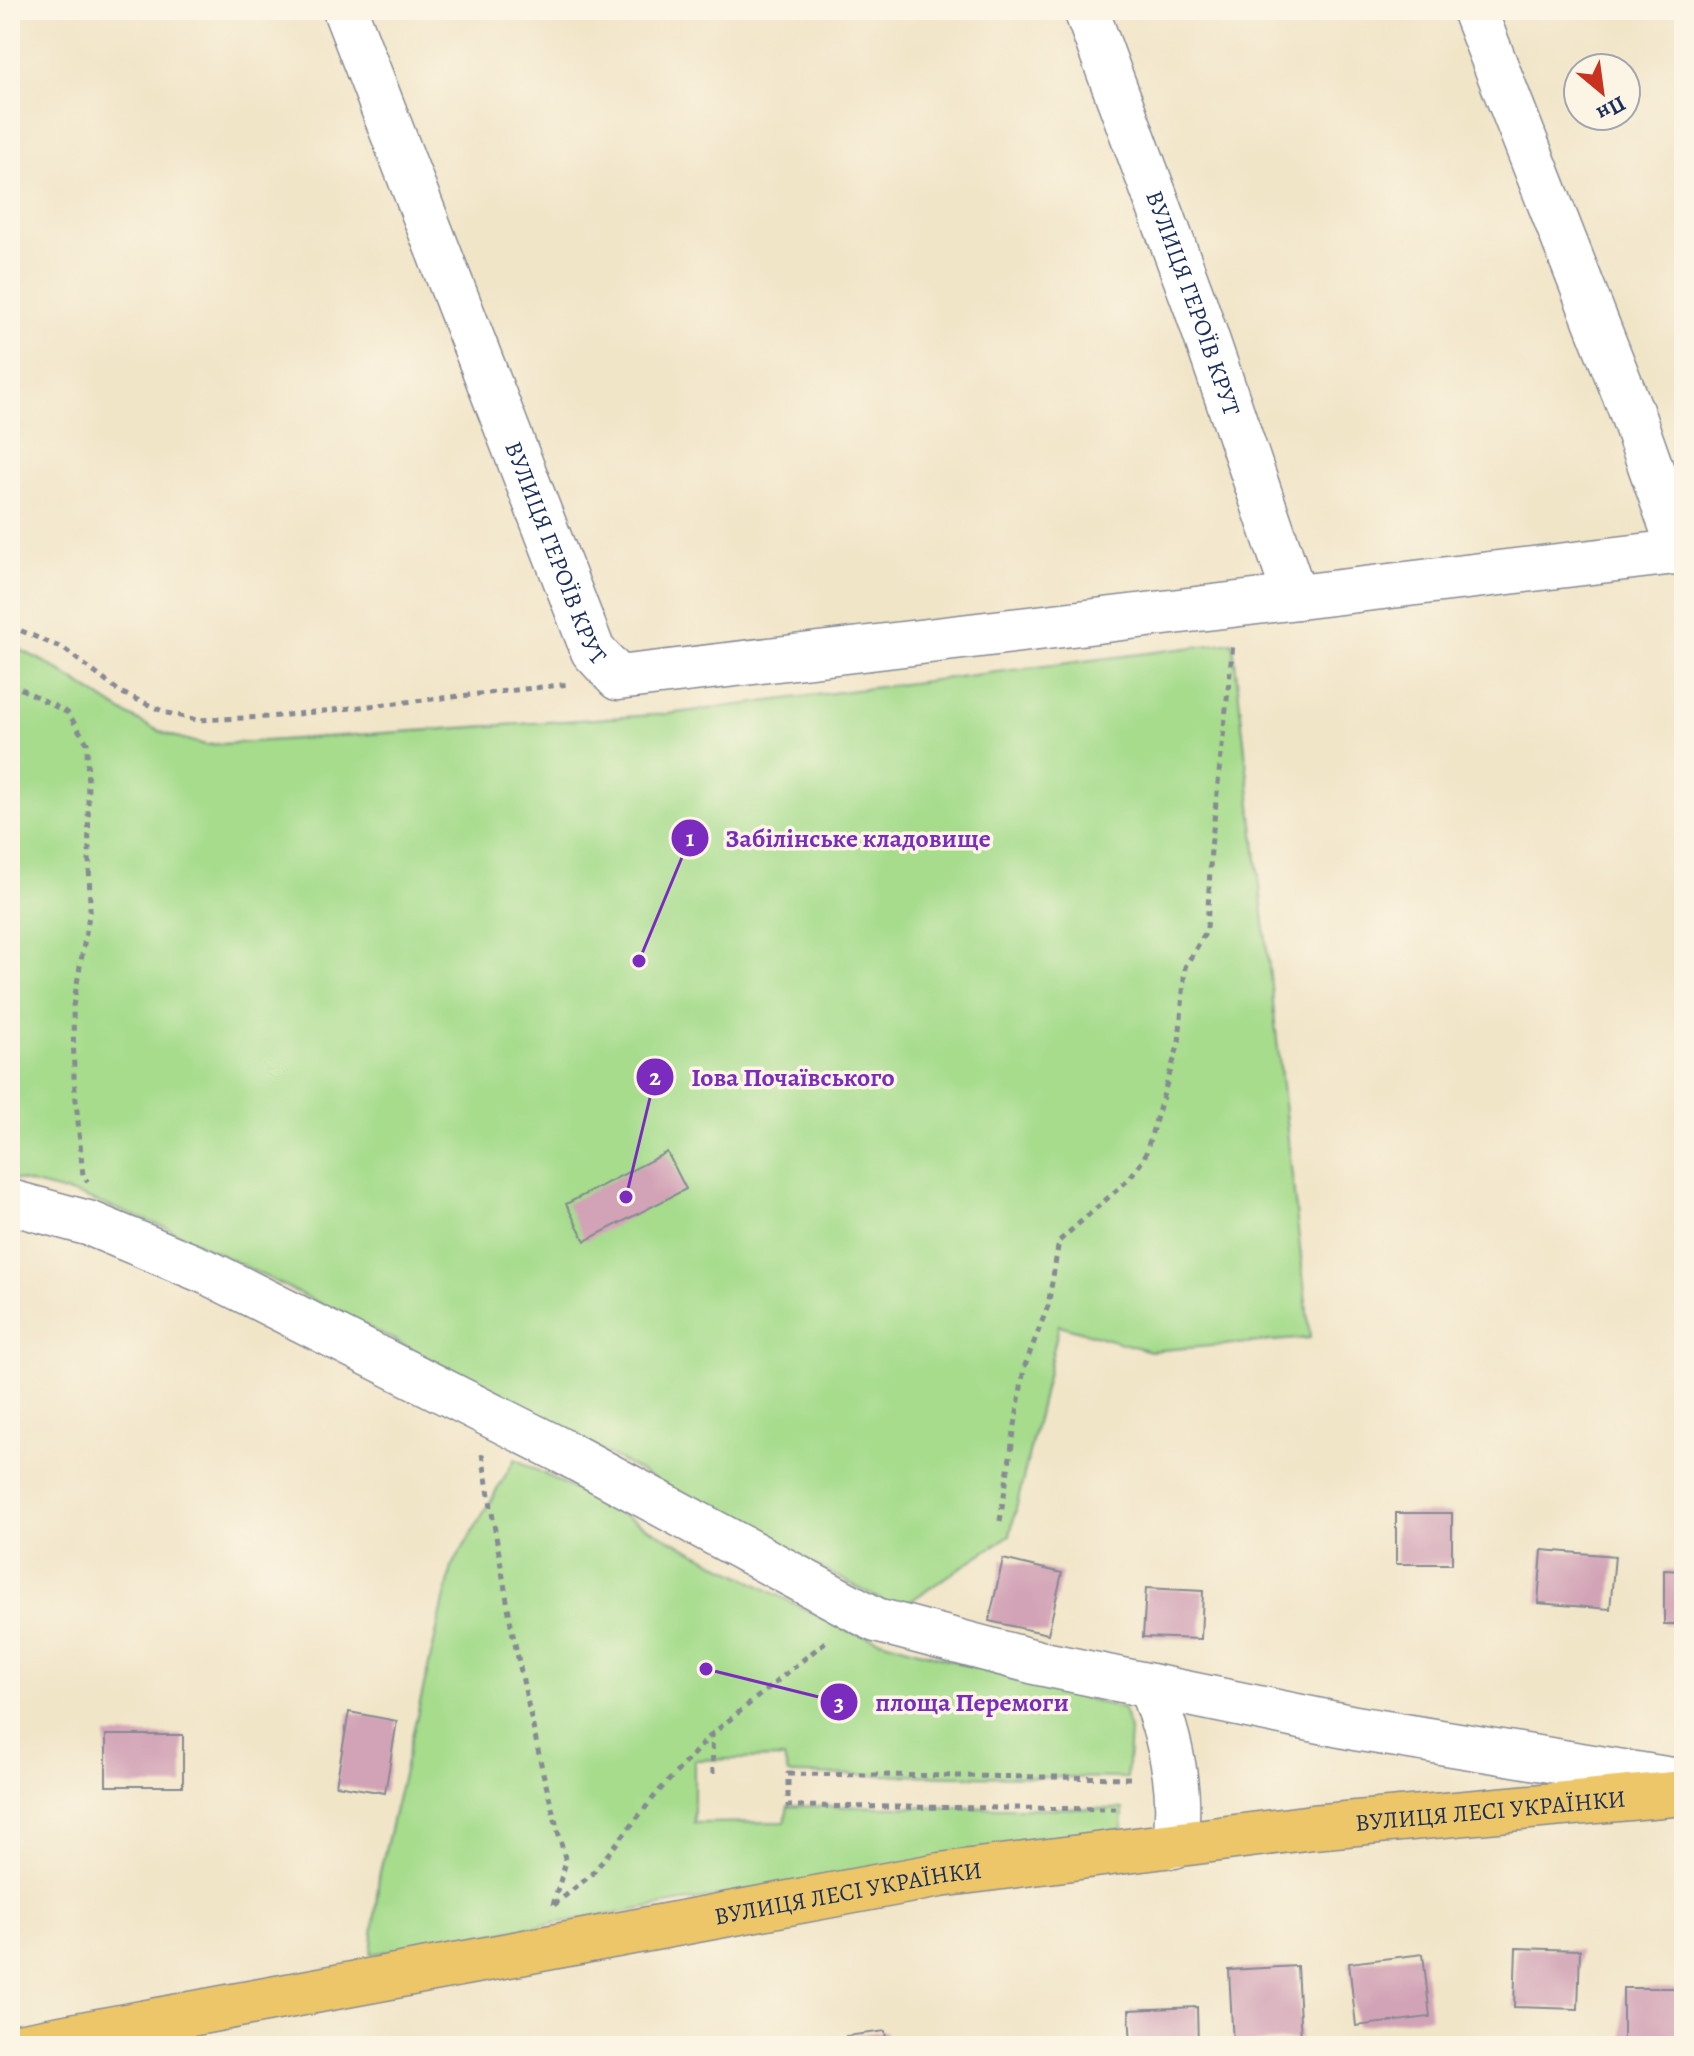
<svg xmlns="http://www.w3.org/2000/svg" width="1694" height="2056" font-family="Alegreya,serif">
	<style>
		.green { fill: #a6dc8c; stroke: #608675; stroke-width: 2 }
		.building { fill: #d2a3b6 }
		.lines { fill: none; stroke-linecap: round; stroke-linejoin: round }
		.minor-casing { stroke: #868a93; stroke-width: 47 }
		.major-casing { stroke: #868a93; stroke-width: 47 }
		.path { stroke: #868a93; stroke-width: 5; stroke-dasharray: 6 6; stroke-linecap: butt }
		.minor { stroke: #fff; stroke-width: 44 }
		.major { stroke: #ecc669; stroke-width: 44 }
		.labels { text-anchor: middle; stroke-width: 7; stroke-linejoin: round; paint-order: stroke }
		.street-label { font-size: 24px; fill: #1b2f5e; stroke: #fcf5e5 }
		.leader { fill: none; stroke: #7b2cbf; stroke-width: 3 }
		.callout-dot { fill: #7b2cbf; stroke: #fcf5e5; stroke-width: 3 }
		.mark-label { font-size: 24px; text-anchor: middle; font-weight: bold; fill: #fff }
		.callout-label { font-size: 26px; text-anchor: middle; font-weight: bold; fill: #7b2cbf; stroke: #fcf5e5; stroke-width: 7; stroke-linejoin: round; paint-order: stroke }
	</style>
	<rect width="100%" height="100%" fill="#fcf5e5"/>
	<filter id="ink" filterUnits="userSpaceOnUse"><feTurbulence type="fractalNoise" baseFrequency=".0125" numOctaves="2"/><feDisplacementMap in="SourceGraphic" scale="16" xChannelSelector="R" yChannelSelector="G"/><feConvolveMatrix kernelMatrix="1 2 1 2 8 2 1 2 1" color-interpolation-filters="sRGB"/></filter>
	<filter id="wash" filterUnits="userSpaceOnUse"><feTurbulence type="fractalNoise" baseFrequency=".006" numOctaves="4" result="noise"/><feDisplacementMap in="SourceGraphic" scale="32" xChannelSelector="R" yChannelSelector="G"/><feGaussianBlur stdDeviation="1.8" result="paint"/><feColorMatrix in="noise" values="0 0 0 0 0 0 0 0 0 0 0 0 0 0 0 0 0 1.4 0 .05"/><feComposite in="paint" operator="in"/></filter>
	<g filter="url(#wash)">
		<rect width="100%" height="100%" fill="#f1e5c8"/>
		<path class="green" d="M 1233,642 L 1310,1338 L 1150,1351 L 1059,1325 L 1010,1535 L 898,1609 L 394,1340 L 167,1228 L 81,1196 L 10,1178 L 10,646 C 65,666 109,711 164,733 C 177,738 192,741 206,745 L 668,714 Z
			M 515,1459 L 845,1630 L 1123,1709 L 1130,1731 L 1127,1778 L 788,1774 L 784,1758 L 694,1760 L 694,1823 L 785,1822 L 788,1806 L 1123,1809 L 1122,1829 L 371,1954 L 379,1876 L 452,1567 Z"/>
		<g id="blocks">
			<path class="building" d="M 667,1152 L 686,1189 L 585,1241 L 566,1204 Z
				M 1396,1513 L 1452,1513 L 1452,1564 L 1396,1564 Z
				M 1542,1550 L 1615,1556 L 1610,1609 L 1538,1603 Z
				M 1003,1559 L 1062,1573 L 1048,1634 L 989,1621 Z
				M 1664,1570 L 1684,1571 L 1684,1624 L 1664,1624 Z
				M 1146,1588 L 1203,1591 L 1201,1639 L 1143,1637 Z
				M 349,1712 L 397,1721 L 385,1793 L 336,1785 Z
				M 106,1735 L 183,1735 L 183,1786 L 106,1786 Z
				M 1516,1948 L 1580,1950 L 1578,2009 L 1514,2007 Z
				M 1423,1954 L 1430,2017 L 1356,2026 L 1349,1963 Z
				M 1297,1966 L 1301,2039 L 1233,2044 L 1229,1970 Z
				M 1623,1988 L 1684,1988 L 1684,2046 L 1623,2046 Z
				M 1197,2007 L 1198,2046 L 1131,2046 L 1129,2010 Z
				M 885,2031 L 887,2046 L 848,2046 L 846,2036 Z"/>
		</g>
	</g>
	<g filter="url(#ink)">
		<use href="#blocks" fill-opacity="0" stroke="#868a93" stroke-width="2"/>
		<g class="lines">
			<defs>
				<g id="minor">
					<path id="s1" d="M 345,10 L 593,651 L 618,678 L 1684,551"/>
					<path id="s2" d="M 1086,10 L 1195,304 L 1295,597"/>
					<path d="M 1474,10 L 1631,411 L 1680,551"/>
					<path d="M 10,1202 L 91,1224 L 209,1273 L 570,1455 L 876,1620 L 1039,1663 L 1355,1728 L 1684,1782"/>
					<path d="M 1150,1686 C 1170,1736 1184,1792 1174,1846"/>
				</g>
				<g id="major">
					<path id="s3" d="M 18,2046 L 940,1875 L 1313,1827 L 1684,1793"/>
				</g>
			</defs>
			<use href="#minor" class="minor-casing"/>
			<use href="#major" class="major-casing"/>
			<path class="path" d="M 10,626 L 64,649 L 120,692 L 167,713 L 197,720 L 269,717 L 570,684
				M 10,683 L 68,713 L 87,743 L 90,910 L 73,1006 L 74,1079 L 83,1176 L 88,1182
				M 482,1454 L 512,1630 L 543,1773 L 566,1862 L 553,1905
				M 1000,1521 L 1024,1368 L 1048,1306 L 1059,1241 L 1128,1180 L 1144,1159 L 1179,1043 L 1185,967 L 1207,930 L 1211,848 L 1233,644
				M 713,1774 L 712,1734 L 830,1638
				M 1116,1809 L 788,1806 L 788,1774 L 1134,1778
				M 554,1905 L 592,1874 L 658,1792 L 712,1734"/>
			<use href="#minor" class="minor"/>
			<use href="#major" class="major"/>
		</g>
	</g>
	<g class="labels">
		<g class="street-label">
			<text dy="8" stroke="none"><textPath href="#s2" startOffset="312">ВУЛИЦЯ ГЕРОЇВ КРУТ</textPath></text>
			<text dy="8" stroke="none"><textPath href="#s1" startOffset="582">ВУЛИЦЯ ГЕРОЇВ КРУТ</textPath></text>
			<text dy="8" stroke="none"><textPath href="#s3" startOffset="1492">ВУЛИЦЯ ЛЕСІ УКРАЇНКИ</textPath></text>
			<text dy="8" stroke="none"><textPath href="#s3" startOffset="844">ВУЛИЦЯ ЛЕСІ УКРАЇНКИ</textPath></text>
		</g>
	</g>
	<path class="leader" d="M639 961L690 838M626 1197L655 1077M706 1669L839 1702"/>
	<g class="callout-dot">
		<circle cx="639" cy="961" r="8"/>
		<circle cx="626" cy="1197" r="8"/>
		<circle cx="706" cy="1669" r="8"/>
		<circle cx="690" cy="838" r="20"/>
		<circle cx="655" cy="1077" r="20"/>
		<circle cx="839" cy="1702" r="20"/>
	</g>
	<g class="mark-label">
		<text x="690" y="846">1</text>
		<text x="655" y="1085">2</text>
		<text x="839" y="1711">3</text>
	</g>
	<g class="callout-label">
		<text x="858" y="847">Забілінське кладовище</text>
		<text x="793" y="1086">Іова Почаївського</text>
		<text x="972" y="1711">площа Перемоги</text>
	</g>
	<rect width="1694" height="2056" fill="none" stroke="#fcf5e5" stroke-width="40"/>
	<g transform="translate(1602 92) rotate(151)"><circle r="38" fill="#fcf5e5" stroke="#a2a6af" stroke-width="2"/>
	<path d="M0-6L14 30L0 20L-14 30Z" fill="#c8321e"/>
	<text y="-12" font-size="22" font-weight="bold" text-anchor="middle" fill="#1b2f5e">Пн</text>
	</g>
</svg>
